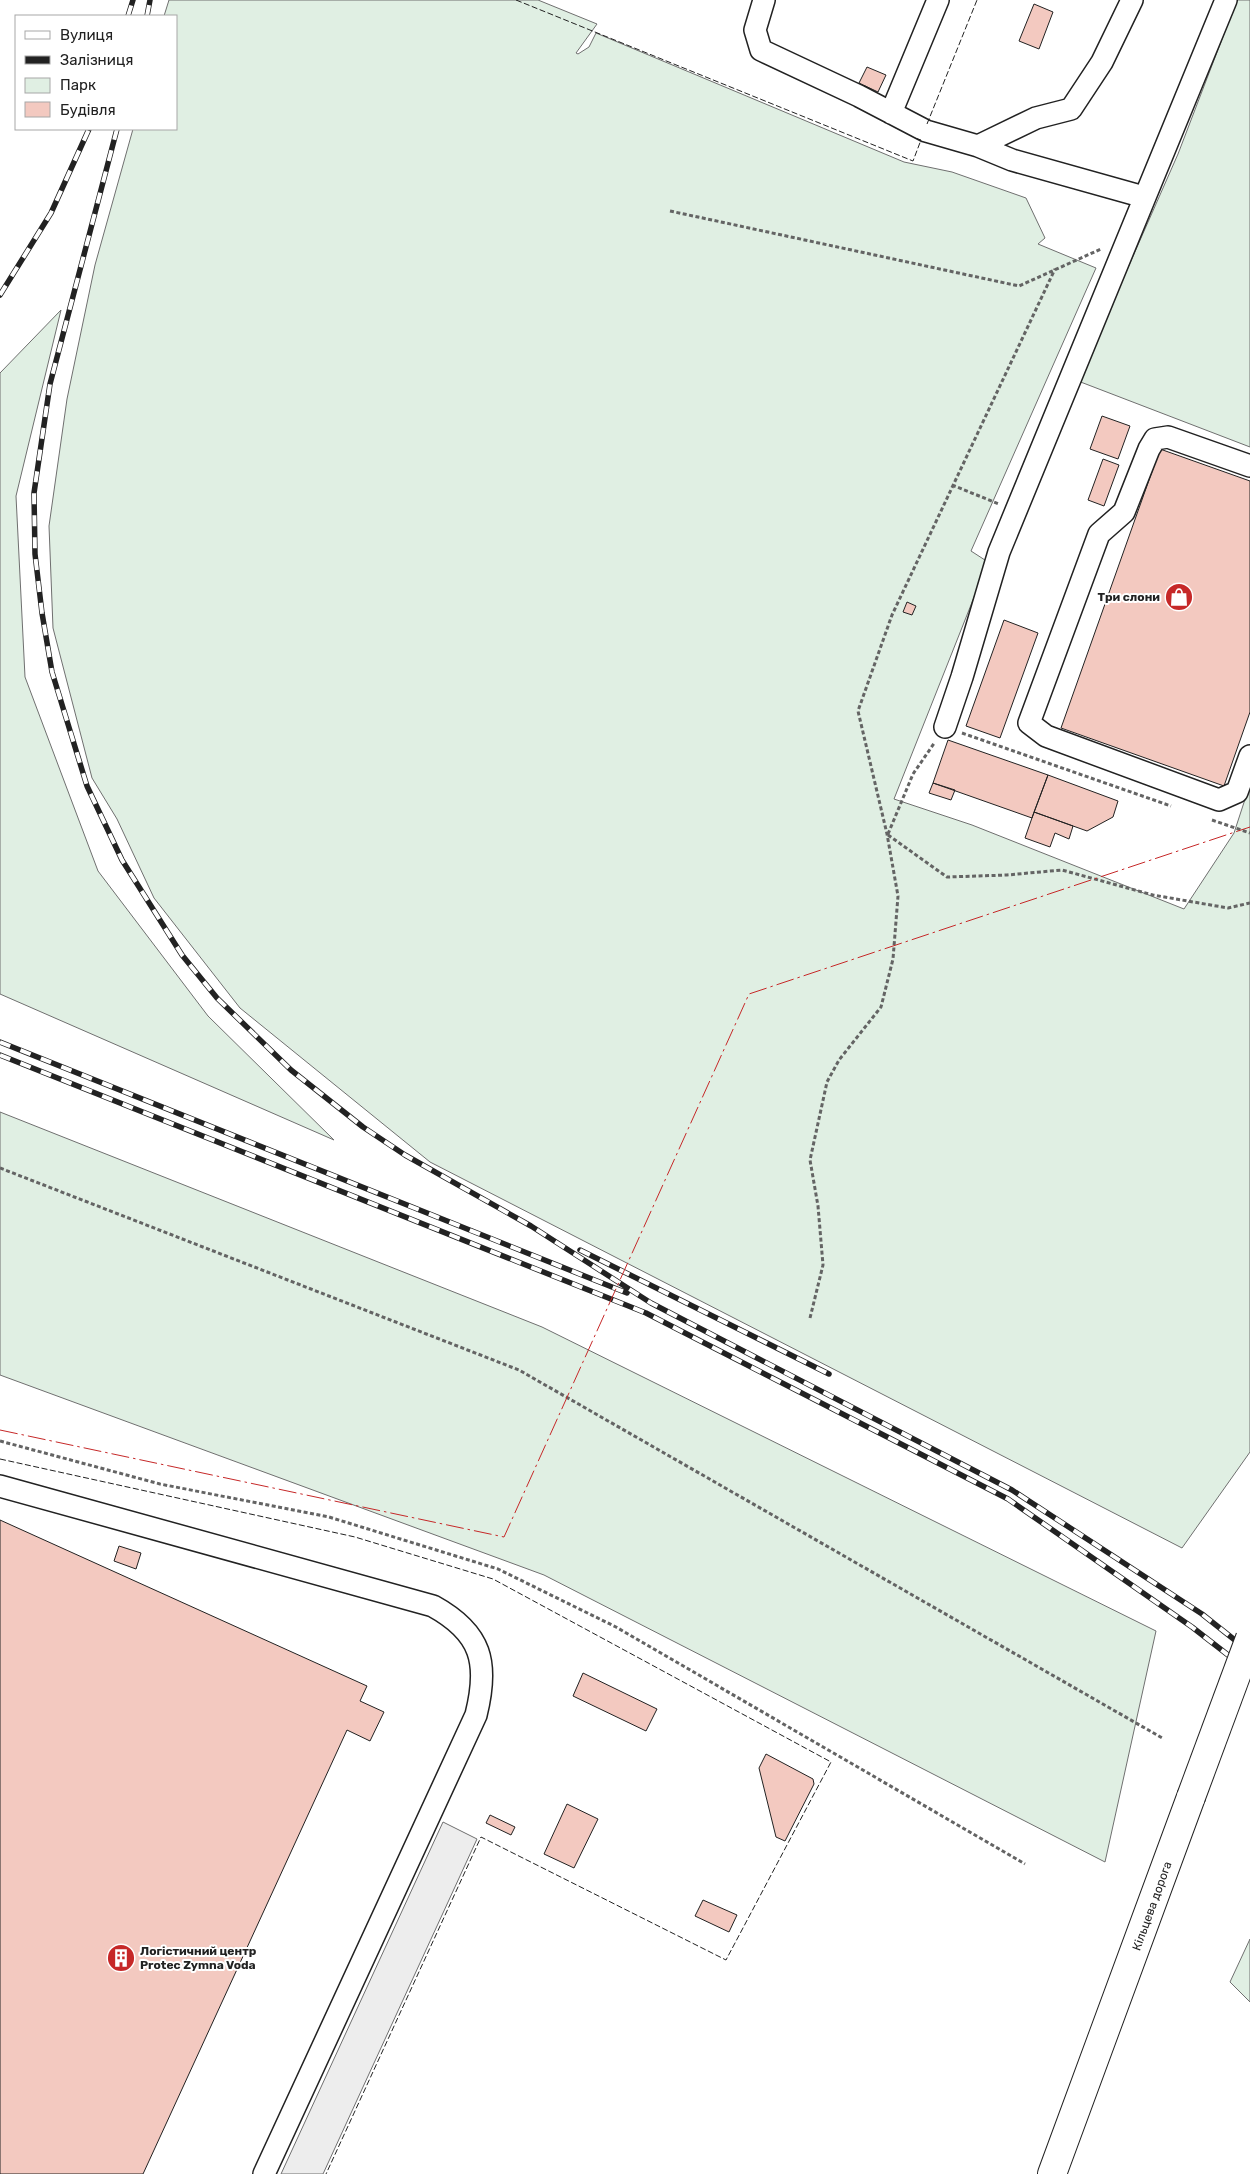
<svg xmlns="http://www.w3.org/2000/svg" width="1250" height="2174" font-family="Rubik,sans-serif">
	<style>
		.green { fill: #e0efe3; stroke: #6f6f6f }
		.parking { fill: #ededed; stroke: #6f6f6f }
		.building { fill: #f3c9c0; stroke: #222 }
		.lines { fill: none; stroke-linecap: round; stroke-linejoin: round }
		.minor-casing { stroke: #222; stroke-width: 24 }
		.highway-casing { stroke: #222; stroke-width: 30 }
		.path { stroke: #646464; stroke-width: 3; stroke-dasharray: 4 2.5; stroke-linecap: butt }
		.minor { stroke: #fff; stroke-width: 21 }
		.highway { stroke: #fff; stroke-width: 28 }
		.rail-casing { stroke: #222; stroke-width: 5.5 }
		.rail { stroke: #fff; stroke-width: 4; stroke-dasharray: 11; stroke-linecap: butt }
		.highway-bridge-casing { stroke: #222; stroke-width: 30; stroke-linecap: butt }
		.highway-bridge { stroke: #fff; stroke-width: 28 }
		.fence { stroke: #222; stroke-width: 1; stroke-dasharray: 6 2.5; stroke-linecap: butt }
		.power { stroke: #c62828; stroke-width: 1; stroke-dasharray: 18 4 2.5 4; stroke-linecap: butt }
		.labels { text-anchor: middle; stroke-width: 4; stroke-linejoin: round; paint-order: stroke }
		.poi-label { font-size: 12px; font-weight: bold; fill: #222; stroke: #fff; text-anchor: end }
		.street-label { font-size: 12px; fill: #222; stroke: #fff }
	</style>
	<rect width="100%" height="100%" fill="#fff"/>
	<path class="green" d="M 169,0 L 538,0 L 597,24 L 576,53 L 578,54 L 589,47 L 596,33 L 904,162 L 952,172 L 1026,198 L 1045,238 L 1038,244 L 1096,268 L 971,551 L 988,562 L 894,799 L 972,825 L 1184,909 L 1234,833 L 1250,784 L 1250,1452 L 1182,1548 L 430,1162 L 240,1008 L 154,898 L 117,819 L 92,778 L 53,628 L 49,526 L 67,399 L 95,265 L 133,129 L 176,129 L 176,16 L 164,16 Z
		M 1237,0 L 1250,0 L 1250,447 L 1078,381 L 1178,154 Z
		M 61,310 L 16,496 L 25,677 L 98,871 L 208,1016 L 334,1140 L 0,994 L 0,373 Z
		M 0,1112 L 542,1327 L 1156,1631 L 1105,1862 L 544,1575 L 0,1375 Z
		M 1250,1939 L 1250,2002 L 1230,1982 Z"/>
	<path class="parking" d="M 443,1822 L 477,1839 L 323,2174 L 281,2174 Z"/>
	<path class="building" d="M 1034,4 L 1053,12 L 1039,49 L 1019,41 Z
		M 867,67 L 886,75 L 878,92 L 859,83 Z
		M 1102,416 L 1130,426 L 1118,459 L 1090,449 Z
		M 1160,449 L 1250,481 L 1250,712 L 1224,786 L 1061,728 Z
		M 1103,459 L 1119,465 L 1104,506 L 1088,500 Z
		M 907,602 L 916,606 L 912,615 L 903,612 Z
		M 1004,620 L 1038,633 L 1000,738 L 966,726 Z
		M 948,740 L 1048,775 L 1032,818 L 933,783 Z
		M 1048,775 L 1118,801 L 1113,817 L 1087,831 L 1034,812 Z
		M 933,783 L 955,790 L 951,800 L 929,793 Z
		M 1034,812 L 1073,826 L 1069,839 L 1055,833 L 1050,847 L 1025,838 Z
		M 0,1520 L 367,1686 L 360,1701 L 384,1712 L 370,1741 L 347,1730 L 143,2174 L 0,2174 Z
		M 119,1546 L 141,1553 L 136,1569 L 114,1561 Z
		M 583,1673 L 657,1709 L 646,1731 L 573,1696 Z
		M 766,1754 L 813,1779 L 814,1784 L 785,1841 L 776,1837 L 759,1768 Z
		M 567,1804 L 598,1819 L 574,1868 L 544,1854 Z
		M 490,1815 L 515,1827 L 511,1835 L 486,1823 Z
		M 703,1900 L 737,1915 L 729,1932 L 695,1916 Z"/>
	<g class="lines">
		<defs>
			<path id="minor" d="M 764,0 L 755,30 L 761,50 L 859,96 L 926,131 L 978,146 L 1012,160 L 1144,197
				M 891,113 L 938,0
				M 978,146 L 1036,118 L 1071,109 L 1102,62 L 1132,0
				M 1250,466 L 1168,437 L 1155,439 L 1149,449 L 1124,512 L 1099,534 L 1029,723 L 1046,736 L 1219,800 L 1237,792 L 1250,756
				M 945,727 L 962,677 L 999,552 L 1226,0
				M 0,1486 L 433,1606 C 482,1633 489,1663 476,1715 L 264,2174"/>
			<path id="highway" d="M 1052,2174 L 1191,1797"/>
		</defs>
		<use href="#minor" class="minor-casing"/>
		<use href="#highway" class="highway-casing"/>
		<path class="path" d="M 670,211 L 1019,286 L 1101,249
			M 952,485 L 999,504
			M 962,733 L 1171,806
			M 1212,820 L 1250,833
			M 888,834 L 913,774 L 935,742
			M 888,835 L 947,877 L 1007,875 L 1062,870 L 1153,895 L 1228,908 L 1250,903
			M 0,1168 L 519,1370 L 1164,1739
			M 810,1318 L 823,1265 L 818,1206 L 810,1160 L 827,1082 L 839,1060 L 881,1007 L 893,959 L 898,896 L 887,834 L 858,711 L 892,615 L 1055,269
			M 0,1441 L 160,1484 L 329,1517 L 498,1569 L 616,1627 L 1025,1864"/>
		<use href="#minor" class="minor"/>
		<use href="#highway" class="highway"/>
		<defs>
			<path id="rail" d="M 128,16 L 133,0
				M 147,16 L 150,0
				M 117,129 L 50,384 L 34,493 L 35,554 L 42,613 L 52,672 L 87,786 L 122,860 L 182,955 L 217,998 L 291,1070 L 363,1127 L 405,1155 L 531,1226 L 651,1303 L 1012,1490 L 1202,1614 L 1250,1652
				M 0,295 L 51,213 L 89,129
				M 0,1042 L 627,1293
				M 0,1055 L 646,1313 L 1008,1499 L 1192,1627 L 1250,1672
				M 580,1250 L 829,1374"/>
		</defs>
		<use href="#rail" class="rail-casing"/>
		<use href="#rail" class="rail"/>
		<defs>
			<path id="highway-bridge" d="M 1191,1797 L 1250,1638"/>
		</defs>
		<use href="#highway-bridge" class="highway-bridge-casing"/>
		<use href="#highway-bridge" class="highway-bridge"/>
		<path class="fence" d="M 516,0 L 913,161 L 921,140 L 915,138
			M 927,124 L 977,0
			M 0,1459 L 355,1537 L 493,1579 L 831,1762 L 726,1960 L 481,1837 L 326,2174"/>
		<path class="power" d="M 0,1430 L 504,1537 L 749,994 L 1250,827"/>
	</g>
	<defs>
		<symbol id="shop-disc" viewBox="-11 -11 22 22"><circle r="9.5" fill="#c62828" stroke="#fff"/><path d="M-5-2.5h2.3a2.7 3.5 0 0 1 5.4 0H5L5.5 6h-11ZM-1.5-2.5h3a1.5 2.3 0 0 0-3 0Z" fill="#fff"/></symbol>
		<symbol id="building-disc" viewBox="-11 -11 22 22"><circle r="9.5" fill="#c62828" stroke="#fff"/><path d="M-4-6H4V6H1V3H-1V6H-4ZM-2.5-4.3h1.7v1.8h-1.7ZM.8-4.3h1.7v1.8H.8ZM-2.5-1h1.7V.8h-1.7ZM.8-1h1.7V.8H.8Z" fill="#fff"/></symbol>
	</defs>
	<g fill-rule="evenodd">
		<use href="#shop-disc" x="1163" y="581" width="32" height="32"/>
		<use href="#building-disc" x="105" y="1942" width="32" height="32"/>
	</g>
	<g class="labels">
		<g class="poi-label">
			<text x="1160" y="601">Три слони</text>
			<text x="140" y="1955" text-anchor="start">Логістичний центр<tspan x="140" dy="14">Protec Zymna Voda</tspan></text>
		</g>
		<g class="street-label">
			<text transform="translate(1152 1906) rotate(-70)" y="4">Кільцева дорога</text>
		</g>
	</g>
	<rect x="15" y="15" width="162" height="115" fill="#ffffff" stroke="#a7a7a7"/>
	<rect x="25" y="31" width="25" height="8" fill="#ffffff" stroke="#a7a7a7"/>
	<text x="60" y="40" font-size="15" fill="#222222">Вулиця</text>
	<rect x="25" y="56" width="25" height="8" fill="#222222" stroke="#a7a7a7"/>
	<text x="60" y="65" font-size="15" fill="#222222">Залізниця</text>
	<rect x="25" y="78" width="25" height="15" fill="#e0efe3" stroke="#a7a7a7"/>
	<text x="60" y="90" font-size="15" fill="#222222">Парк</text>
	<rect x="25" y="102" width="25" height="15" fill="#f3c9c0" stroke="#a7a7a7"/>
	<text x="60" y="115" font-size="15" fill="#222222">Будівля</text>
</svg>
